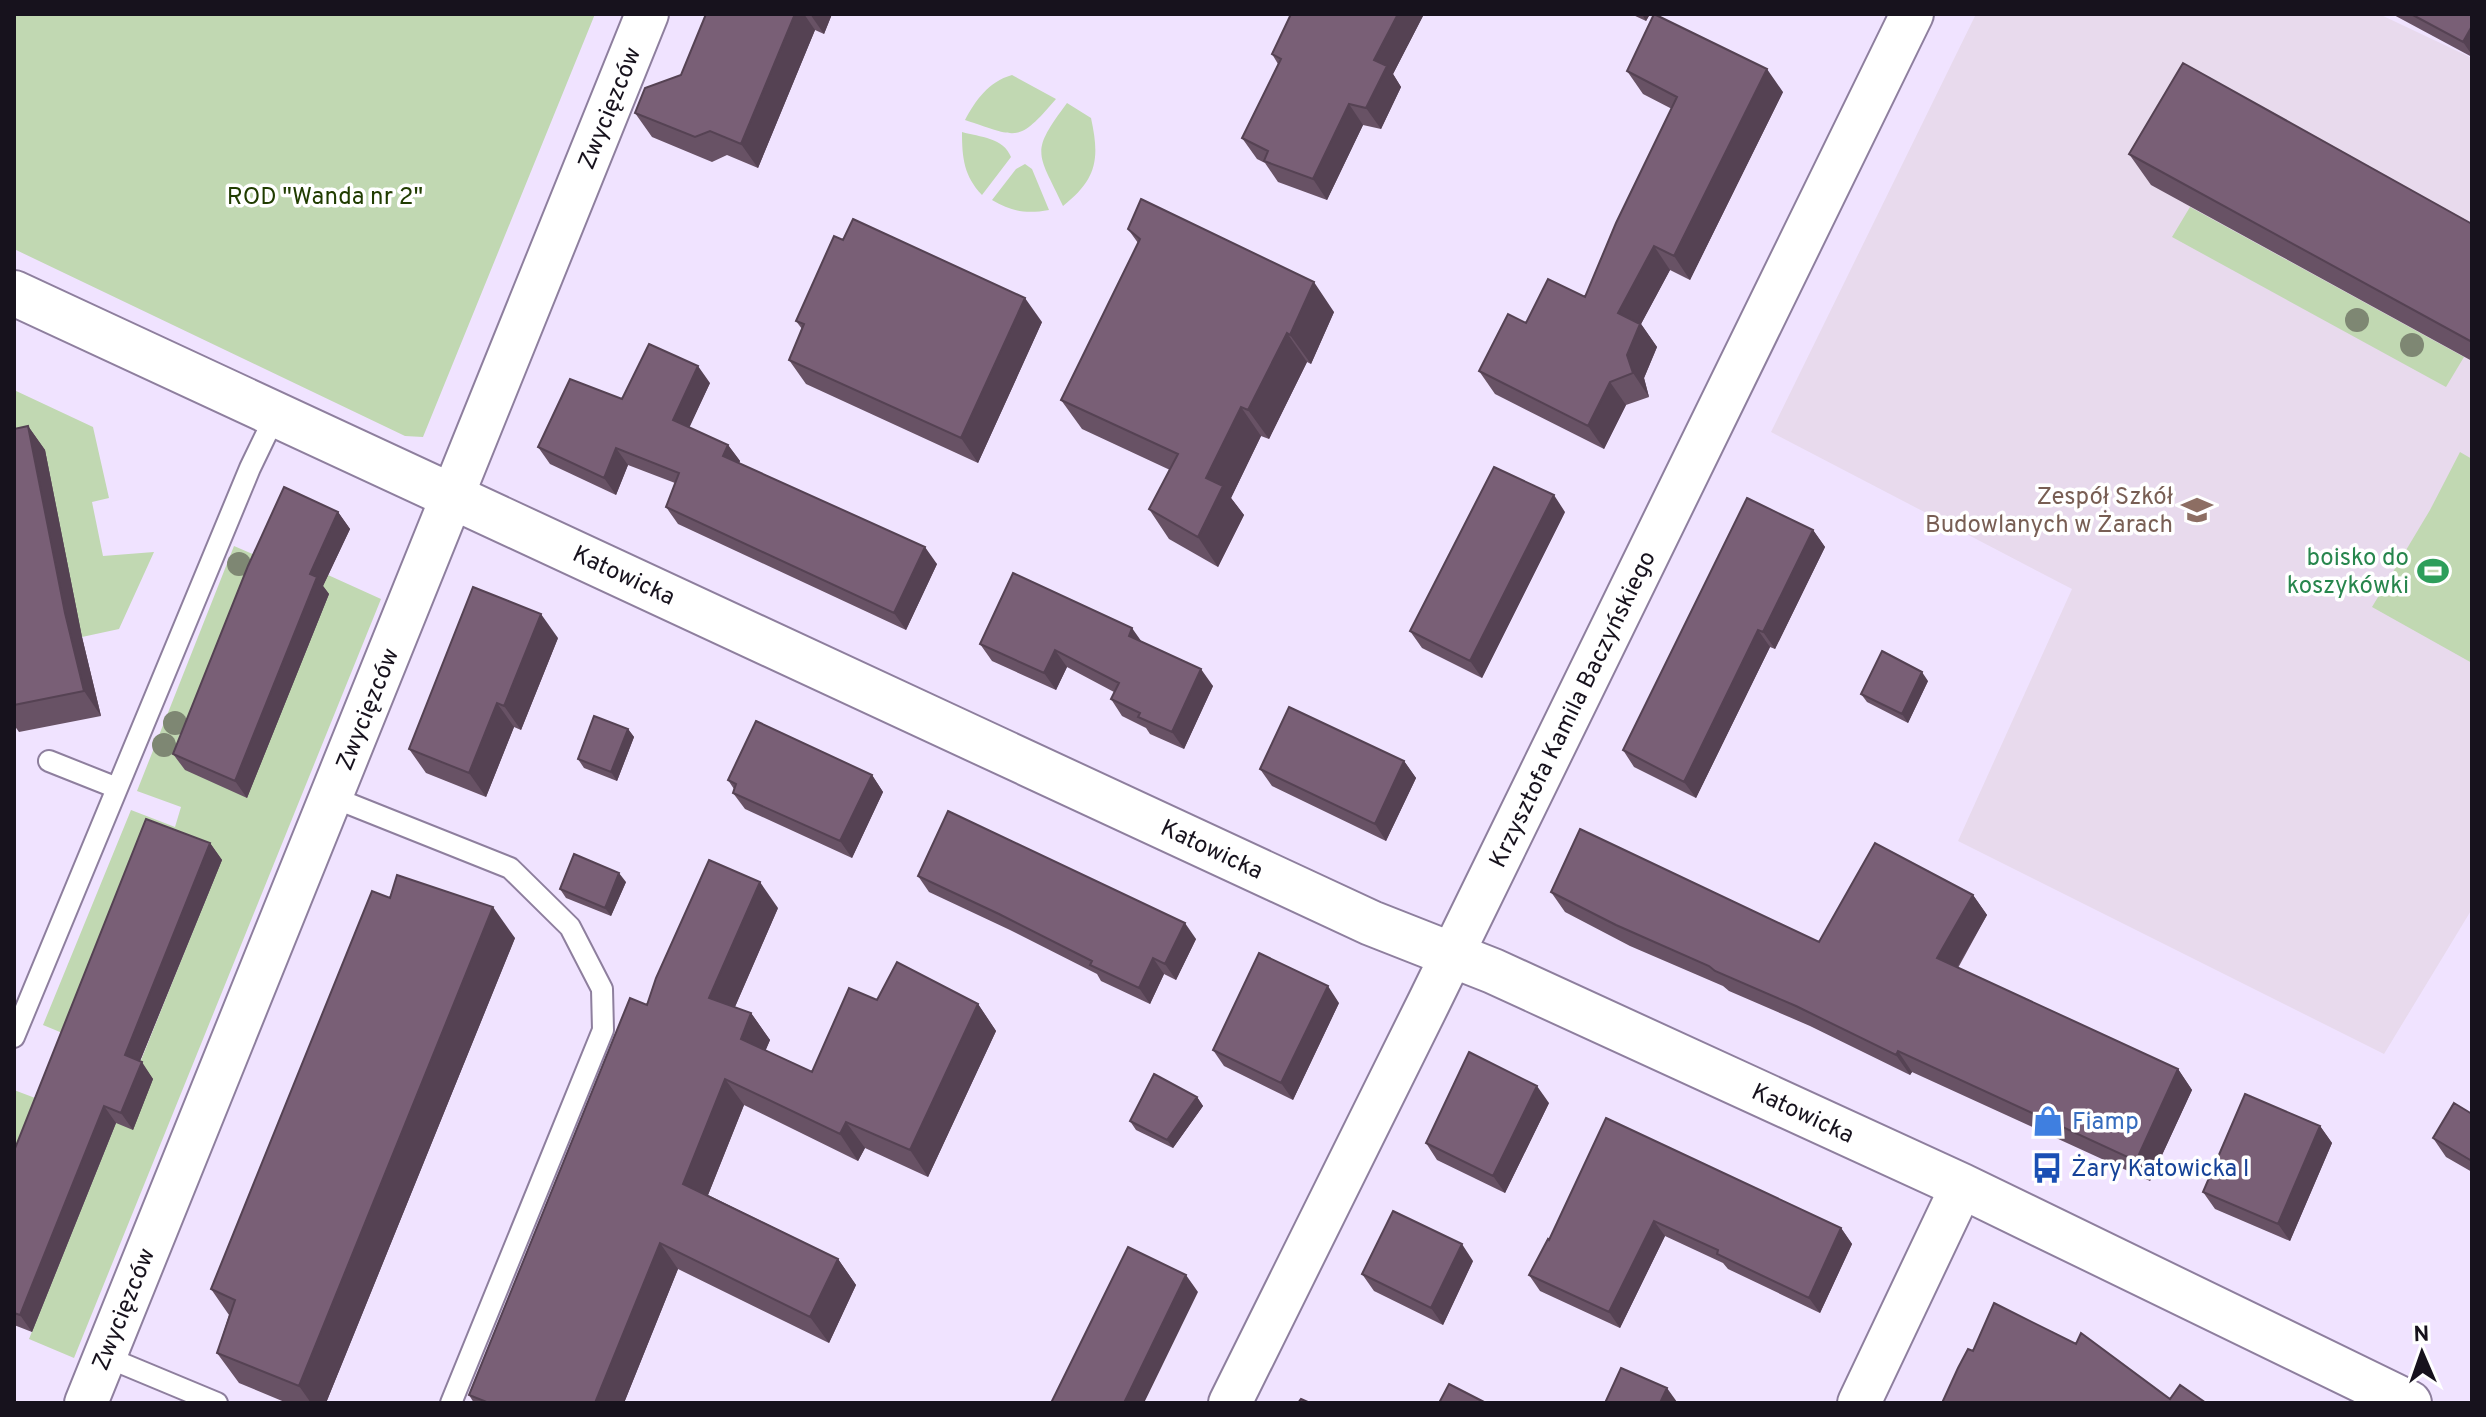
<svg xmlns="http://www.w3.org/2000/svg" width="2486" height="1417" font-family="Overpass,sans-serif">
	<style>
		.education { fill: #e8daed }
		.green { fill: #c1d8b2 }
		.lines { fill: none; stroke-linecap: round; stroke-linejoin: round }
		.service-casing { stroke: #8e7f9e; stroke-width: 24 }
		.minor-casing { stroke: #8e7f9e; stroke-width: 46 }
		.tertiary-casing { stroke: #8e7f9e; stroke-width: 48 }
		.service { stroke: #fff; stroke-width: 20 }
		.minor { stroke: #fff; stroke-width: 42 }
		.tertiary { stroke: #fff; stroke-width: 44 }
		.tree { fill: #7e8773 }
		.wall { fill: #685265 }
		.shaded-wall { fill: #554253 }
		.building { fill: #795f76; stroke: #554253; stroke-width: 2 }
		.labels { text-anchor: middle; stroke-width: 7; stroke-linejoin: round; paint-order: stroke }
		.street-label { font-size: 24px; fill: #17121d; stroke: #fff }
		.park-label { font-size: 24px; fill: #203c00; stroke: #fff }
		.education-label { font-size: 24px; fill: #785e54; stroke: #fff; text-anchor: end }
		.leisure-label { font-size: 24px; fill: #27864d; stroke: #fff; text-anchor: end }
		.shop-label { font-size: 24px; fill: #366cbe; stroke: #fff; text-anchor: start }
		.transit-label { font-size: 24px; fill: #164399; stroke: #fff; text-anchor: start }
	</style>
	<rect width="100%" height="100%" fill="#f0e3ff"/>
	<path class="education" d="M 1976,14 L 2379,14 L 2472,58 L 2472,909 L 2384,1054 L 1958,841 L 2072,589 L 1771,432 Z"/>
	<path class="green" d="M 14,14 L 595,14 L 423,437 L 405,436 L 14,249 Z
		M 1012,75 L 1056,99 C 1018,143 1019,138 965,120 C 976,100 988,82 1012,75 Z
		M 1067,103 L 1091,118 C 1100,159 1097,179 1063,206 C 1038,152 1029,154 1067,103 Z
		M 962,132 C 980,137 1004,138 1011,157 L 982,195 C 964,176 962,158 962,132 Z
		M 1025,164 L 1032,169 L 1049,210 C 1027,214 1012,212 992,200 L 1016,169 Z
		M 2190,207 L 2464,357 L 2446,387 L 2172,237 Z
		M 14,390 L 93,427 L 109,498 L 92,502 L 103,556 L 154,552 L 119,629 L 82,637 L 14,457 Z
		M 2460,452 L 2472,459 L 2472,663 L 2372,607 L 2430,510 Z
		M 234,546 L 269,561 L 275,551 L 381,599 L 74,1358 L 29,1339 L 221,861 L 77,1039 L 43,1025 L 131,810 L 175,827 L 181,807 L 137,791 Z
		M 14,1090 L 51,1104 L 14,1197 Z"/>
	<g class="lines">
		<defs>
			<path id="service" d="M 49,761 L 117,788
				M 332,797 L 510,868 L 570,927 L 602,989 L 603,1030 L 451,1403
				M 14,1037 L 250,468 L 276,414
				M 104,1356 L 217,1403"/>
			<path id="minor" d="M 86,1403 L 647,14
				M 1230,1403 L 1429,1002 L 1912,14
				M 1859,1403 L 1962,1186"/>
			<path id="tertiary" d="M 14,293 L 1371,923 L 1493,971 L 1962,1186 L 2409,1403"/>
		</defs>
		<use href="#service" class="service-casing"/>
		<use href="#minor" class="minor-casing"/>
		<use href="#tertiary" class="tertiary-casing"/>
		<use href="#service" class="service"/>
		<use href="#minor" class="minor"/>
		<use href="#tertiary" class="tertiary"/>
	</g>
	<g class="tree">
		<circle cx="2357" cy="320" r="12"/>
		<circle cx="2412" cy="345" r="12"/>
		<circle cx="239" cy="564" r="12"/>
		<circle cx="175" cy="723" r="12"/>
		<circle cx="164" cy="745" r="12"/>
	</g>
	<path class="wall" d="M 706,14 L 832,14 L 824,34 L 815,30 L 758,168 L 727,155 L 712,162 L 652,137 L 635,113 L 681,75 Z
		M 1286,14 L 1424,14 L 1393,74 L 1401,87 L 1381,129 L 1363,125 L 1327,200 L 1278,182 L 1265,163 L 1257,159 L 1242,138 L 1278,64 L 1272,54 L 1290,16 Z
		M 1631,14 L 1650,14 L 1646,21 Z
		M 2392,14 L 2472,14 L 2472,57 Z
		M 1627,71 L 1783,92 L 1690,280 L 1670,270 L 1641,324 L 1657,347 L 1644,378 L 1649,397 L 1626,405 L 1604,449 L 1495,394 L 1479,371 L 1526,323 L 1585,297 L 1672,109 L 1643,94 Z
		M 2129,154 L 2472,224 L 2472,361 L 2151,185 Z
		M 1128,229 L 1334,312 L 1311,364 L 1307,362 L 1269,439 L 1261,436 L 1231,498 L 1244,515 L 1218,567 L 1169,539 L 1149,509 L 1170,470 L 1082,429 L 1061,400 L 1138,243 Z
		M 796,321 L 1042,322 L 978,463 L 806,384 L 789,360 L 802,329 Z
		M 710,383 L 689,427 L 728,445 L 740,461 L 739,463 L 937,564 L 906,630 L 678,524 L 666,507 L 675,483 L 628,465 L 616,495 L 550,464 L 538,447 L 622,399 Z
		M 28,426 L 45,450 L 82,637 L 101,716 L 19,732 L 14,725 L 14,429 Z
		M 338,512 L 350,529 L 323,586 L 329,594 L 247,798 L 185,770 L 173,754 Z
		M 1565,512 L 1482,678 L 1422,648 L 1410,631 Z
		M 1813,530 L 1825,547 L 1775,649 L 1770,647 L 1696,798 L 1634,767 L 1623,750 Z
		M 558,638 L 521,730 L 514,727 L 486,797 L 426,773 L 409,749 Z
		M 1142,642 L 1213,686 L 1184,749 L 1150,734 L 1146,728 L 1122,716 L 1111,699 L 1114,692 L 1067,667 L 1056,690 L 992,661 L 980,644 Z
		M 1928,681 L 1908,723 L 1867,702 L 1861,694 Z
		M 628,729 L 634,737 L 617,781 L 584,768 L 578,759 Z
		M 1404,761 L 1416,778 L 1386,841 L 1272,786 L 1260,769 Z
		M 872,775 L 883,792 L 852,858 L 745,809 L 733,793 L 734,789 L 728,780 Z
		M 210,843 L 222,860 L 140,1061 L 153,1079 L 133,1130 L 116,1123 L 32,1332 L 14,1325 L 14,1151 Z
		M 918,876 L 1196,939 L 1176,980 L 1164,974 L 1150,1004 L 1101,981 L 1097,974 L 1010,930 L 929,892 Z
		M 626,882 L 611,916 L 566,898 L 560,889 Z
		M 1551,892 L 1819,942 L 1973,895 L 1987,915 L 1958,968 L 2178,1069 L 2192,1090 L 2150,1181 L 1912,1072 L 1910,1075 L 1810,1026 L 1729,991 L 1723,986 L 1630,946 L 1565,912 Z
		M 390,898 L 515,938 L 326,1403 L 287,1403 L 239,1383 L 217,1353 L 229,1315 L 211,1289 Z
		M 778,908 L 735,1007 L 751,1013 L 770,1040 L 765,1051 L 812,1072 L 877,1000 L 978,1004 L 996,1031 L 928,1177 L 865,1148 L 858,1161 L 744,1105 L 708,1195 L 838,1259 L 856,1285 L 829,1343 L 678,1269 L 624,1403 L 474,1403 L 469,1395 L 647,1005 Z
		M 1339,1003 L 1293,1100 L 1224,1066 L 1213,1050 Z
		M 1197,1097 L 1203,1106 L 1173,1148 L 1136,1130 L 1130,1121 Z
		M 1549,1103 L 1505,1193 L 1437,1160 L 1426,1143 Z
		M 2472,1114 L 2472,1172 L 2446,1157 L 2433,1138 Z
		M 1606,1118 L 1841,1228 L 1852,1244 L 1820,1313 L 1728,1269 L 1723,1263 L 1665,1236 L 1620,1328 L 1540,1291 L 1529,1275 L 1549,1240 Z
		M 2320,1126 L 2332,1143 L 2290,1241 L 2215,1209 L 2203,1192 Z
		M 1473,1261 L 1443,1325 L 1374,1291 L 1362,1274 Z"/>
	<path class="shaded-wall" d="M 795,14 L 804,14 L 815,30 L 758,168 L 741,144 Z
		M 810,14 L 832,14 L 824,34 Z
		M 1398,14 L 1424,14 L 1393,74 L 1401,87 L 1381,129 L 1366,108 L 1374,60 Z
		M 1642,14 L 1650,14 L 1646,21 Z
		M 2472,26 L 2472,55 L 2463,42 Z
		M 1767,69 L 1783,92 L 1690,280 L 1674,256 Z
		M 1349,104 L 1363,125 L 1327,200 L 1313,179 Z
		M 1654,246 L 1670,270 L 1641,324 L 1657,347 L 1644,378 L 1649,397 L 1633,373 L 1627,355 L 1618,313 Z
		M 1314,282 L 1334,312 L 1311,364 L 1290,335 Z
		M 1025,298 L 1042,322 L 978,463 L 961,438 Z
		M 1287,333 L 1307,362 L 1269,439 L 1248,410 Z
		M 698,366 L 710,383 L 685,437 L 673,420 Z
		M 1610,382 L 1626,405 L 1604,449 L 1588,426 Z
		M 1241,407 L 1261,436 L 1231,498 L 1244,515 L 1218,567 L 1198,537 L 1206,478 Z
		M 28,426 L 45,450 L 82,637 L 101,716 L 84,691 L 65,613 Z
		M 728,445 L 740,461 L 735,473 L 723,456 Z
		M 616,448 L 628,465 L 616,495 L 604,478 Z
		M 1554,495 L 1565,512 L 1482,678 L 1470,661 Z
		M 338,512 L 350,529 L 323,586 L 329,594 L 247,798 L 235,781 L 310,574 Z
		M 1813,530 L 1825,547 L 1775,649 L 1763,632 Z
		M 925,547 L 937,564 L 906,630 L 894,613 Z
		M 541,614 L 558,638 L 521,730 L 504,706 Z
		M 1132,628 L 1144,645 L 1129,636 Z
		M 1758,630 L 1770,647 L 1696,798 L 1684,782 Z
		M 1055,650 L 1067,667 L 1056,690 L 1044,673 Z
		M 1201,669 L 1213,686 L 1184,749 L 1172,732 Z
		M 1922,672 L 1928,681 L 1908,723 L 1902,714 Z
		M 497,703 L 514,727 L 486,797 L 469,773 Z
		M 628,729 L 634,737 L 617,781 L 611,772 Z
		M 1404,761 L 1416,778 L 1386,841 L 1375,824 Z
		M 872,775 L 883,792 L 852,858 L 840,841 Z
		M 210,843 L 222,860 L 136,1071 L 125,1055 Z
		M 619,873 L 626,882 L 611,916 L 605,908 Z
		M 760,882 L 778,908 L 727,1025 L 709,998 Z
		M 1973,895 L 1987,915 L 1951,978 L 1937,958 Z
		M 493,907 L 515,938 L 326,1403 L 311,1403 L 299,1386 Z
		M 1185,923 L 1196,939 L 1176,980 L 1165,964 Z
		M 1153,958 L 1164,974 L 1150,1004 L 1139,988 Z
		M 1328,986 L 1339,1003 L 1293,1100 L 1281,1083 Z
		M 978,1004 L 996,1031 L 928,1177 L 910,1150 Z
		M 751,1013 L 770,1040 L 759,1066 L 741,1039 Z
		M 1898,1051 L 1912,1072 L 1910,1075 L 1896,1055 Z
		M 142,1062 L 153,1079 L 133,1130 L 121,1113 Z
		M 2178,1069 L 2192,1090 L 2150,1181 L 2136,1161 Z
		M 725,1079 L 744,1105 L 702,1210 L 683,1184 Z
		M 1537,1086 L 1549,1103 L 1505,1193 L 1493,1176 Z
		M 1197,1097 L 1203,1106 L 1173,1148 L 1167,1140 Z
		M 104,1106 L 116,1123 L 32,1332 L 20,1315 Z
		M 846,1122 L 865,1148 L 858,1161 L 840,1134 Z
		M 2320,1126 L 2332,1143 L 2290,1241 L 2278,1224 Z
		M 1654,1221 L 1665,1236 L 1620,1328 L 1609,1312 Z
		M 1841,1228 L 1852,1244 L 1820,1313 L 1809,1298 Z
		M 660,1243 L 678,1269 L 624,1403 L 595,1403 Z
		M 1462,1244 L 1473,1261 L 1443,1325 L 1431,1308 Z
		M 838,1259 L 856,1285 L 829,1343 L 810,1317 Z
		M 1186,1275 L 1198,1292 L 1144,1403 L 1124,1403 Z
		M 1667,1388 L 1677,1402 L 1677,1403 L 1660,1403 Z"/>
	<path class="building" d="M 706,14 L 795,14 L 741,144 L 710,131 L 695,137 L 635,113 L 645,88 L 681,75 Z
		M 1291,14 L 1398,14 L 1374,60 L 1387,66 L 1366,108 L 1349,104 L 1313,179 L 1264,161 L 1268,151 L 1242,138 L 1281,59 L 1272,54 Z
		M 1654,14 L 1767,69 L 1674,256 L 1654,246 L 1618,313 L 1640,324 L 1627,355 L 1633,373 L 1610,382 L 1588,426 L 1479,371 L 1508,314 L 1526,323 L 1548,279 L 1585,297 L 1616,223 L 1677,97 L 1627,71 Z
		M 2411,14 L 2472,14 L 2472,26 L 2463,42 Z
		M 2183,63 L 2472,224 L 2472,342 L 2129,154 Z
		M 1141,199 L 1314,282 L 1290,335 L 1287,333 L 1248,410 L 1241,407 L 1206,478 L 1223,486 L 1198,537 L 1149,509 L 1178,454 L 1061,400 L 1140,239 L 1128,229 Z
		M 853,219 L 1025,298 L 961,438 L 789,360 L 804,324 L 796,321 L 834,236 L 843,240 Z
		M 649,344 L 698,366 L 673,420 L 728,445 L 723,456 L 925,547 L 894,613 L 666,507 L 679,473 L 616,448 L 604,478 L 538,447 L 570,379 L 622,399 Z
		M 28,426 L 65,613 L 84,691 L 14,705 L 14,429 Z
		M 1494,467 L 1554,495 L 1470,661 L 1410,631 Z
		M 284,487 L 338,512 L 310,574 L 317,577 L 235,781 L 173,754 L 248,566 Z
		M 1747,498 L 1813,530 L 1763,632 L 1758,630 L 1684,782 L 1623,750 Z
		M 1013,573 L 1132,628 L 1129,636 L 1201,669 L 1172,732 L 1138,717 L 1140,713 L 1111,699 L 1119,683 L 1055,650 L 1044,673 L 980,644 Z
		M 473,587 L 541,614 L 504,706 L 497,703 L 469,773 L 409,749 Z
		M 1882,651 L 1922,672 L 1902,714 L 1861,694 Z
		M 1289,707 L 1404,761 L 1375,824 L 1260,769 Z
		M 594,716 L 628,729 L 611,772 L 578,759 Z
		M 756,721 L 872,775 L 840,841 L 733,793 L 736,784 L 728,780 Z
		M 948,811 L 1185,923 L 1165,964 L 1153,958 L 1139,988 L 1090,965 L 1092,961 L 999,914 L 918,876 Z
		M 146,819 L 210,843 L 125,1055 L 142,1062 L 121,1113 L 104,1106 L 20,1315 L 14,1313 L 14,1151 Z
		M 1580,829 L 1819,942 L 1875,843 L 1973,895 L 1937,958 L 2178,1069 L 2136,1161 L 1898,1051 L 1896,1055 L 1796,1006 L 1715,971 L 1709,966 L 1616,925 L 1551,892 Z
		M 574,854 L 619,873 L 605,908 L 560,889 Z
		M 709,860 L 760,882 L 709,998 L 751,1013 L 741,1039 L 812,1072 L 849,988 L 877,1000 L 897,962 L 978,1004 L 910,1150 L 846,1122 L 840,1134 L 725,1079 L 683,1184 L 838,1259 L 810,1317 L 660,1243 L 595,1403 L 489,1403 L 469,1395 L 630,998 L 647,1005 L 656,978 Z
		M 397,875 L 493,907 L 299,1386 L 217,1353 L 235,1300 L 211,1289 L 372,891 L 390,898 Z
		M 1259,953 L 1328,986 L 1281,1083 L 1213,1050 Z
		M 1469,1052 L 1537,1086 L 1493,1176 L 1426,1143 Z
		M 1154,1074 L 1197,1097 L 1167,1140 L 1130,1121 Z
		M 2245,1094 L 2320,1126 L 2278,1224 L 2203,1192 Z
		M 2454,1103 L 2472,1114 L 2472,1161 L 2433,1138 Z
		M 1606,1118 L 1841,1228 L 1809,1298 L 1717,1254 L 1718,1250 L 1654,1221 L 1609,1312 L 1529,1275 L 1548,1239 L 1549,1240 Z
		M 1393,1211 L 1462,1244 L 1431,1308 L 1362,1274 Z
		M 1128,1247 L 1186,1275 L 1124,1403 L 1051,1403 Z
		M 1994,1303 L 2076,1344 L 2081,1333 L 2170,1399 L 2180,1385 L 2206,1403 L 1942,1403 L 1958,1368 L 1968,1349 L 1973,1351 Z
		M 1621,1368 L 1667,1388 L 1660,1403 L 1605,1403 Z
		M 1449,1384 L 1486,1403 L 1439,1403 Z
		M 1301,1399 L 1310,1403 L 1298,1403 Z"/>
	<defs>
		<symbol id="school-bare" viewBox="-9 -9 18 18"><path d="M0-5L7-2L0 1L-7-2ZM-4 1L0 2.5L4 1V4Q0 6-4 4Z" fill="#8d6e63" stroke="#fff" stroke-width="2.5" paint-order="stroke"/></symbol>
		<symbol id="stadium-bare" viewBox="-9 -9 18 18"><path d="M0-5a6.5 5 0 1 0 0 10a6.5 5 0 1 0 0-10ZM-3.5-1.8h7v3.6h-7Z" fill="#2e9e5b" stroke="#fff" stroke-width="2.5" paint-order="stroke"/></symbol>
		<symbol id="shop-bare" viewBox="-9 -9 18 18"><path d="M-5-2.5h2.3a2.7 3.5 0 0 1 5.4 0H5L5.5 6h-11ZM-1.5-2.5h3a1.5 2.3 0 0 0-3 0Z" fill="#3f7fe0" stroke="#fff" stroke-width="2.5" paint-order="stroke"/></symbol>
		<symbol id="bus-bare" viewBox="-9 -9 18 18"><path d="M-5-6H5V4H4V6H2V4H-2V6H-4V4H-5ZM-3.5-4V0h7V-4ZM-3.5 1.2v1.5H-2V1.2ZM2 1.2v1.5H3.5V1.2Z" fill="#1a4fb4" stroke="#fff" stroke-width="2.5" paint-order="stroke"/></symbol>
	</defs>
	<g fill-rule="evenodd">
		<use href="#school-bare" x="2175" y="488" width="44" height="44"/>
		<use href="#stadium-bare" x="2411" y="549" width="44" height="44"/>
		<use href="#shop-bare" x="2026" y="1099" width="44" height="44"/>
		<use href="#bus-bare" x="2025" y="1146" width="44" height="44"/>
	</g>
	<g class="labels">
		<g class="street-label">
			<text transform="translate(609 108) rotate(-68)" y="8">Zwycięzców</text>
			<text transform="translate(624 575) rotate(25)" y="8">Katowicka</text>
			<text transform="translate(367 709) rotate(-68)" y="8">Zwycięzców</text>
			<text transform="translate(1572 709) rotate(-64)" y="8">Krzysztofa Kamila Baczyńskiego</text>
			<text transform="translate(1212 849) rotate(25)" y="8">Katowicka</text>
			<text transform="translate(1803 1113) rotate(25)" y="8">Katowicka</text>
			<text transform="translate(123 1309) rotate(-68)" y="8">Zwycięzców</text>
		</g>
		<g class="park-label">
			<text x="325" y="204">ROD "Wanda nr 2"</text>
		</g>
		<g class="education-label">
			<text x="2173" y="504">Zespół Szkół<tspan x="2173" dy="28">Budowlanych w Żarach</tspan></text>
		</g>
		<g class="leisure-label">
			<text x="2409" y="565">boisko do<tspan x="2409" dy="28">koszykówki</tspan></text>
		</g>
		<g class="shop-label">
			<text x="2072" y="1129">Fiamp</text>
		</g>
		<g class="transit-label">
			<text x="2071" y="1176">Żary Katowicka I</text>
		</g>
	</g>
	<rect width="2486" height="1417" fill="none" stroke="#17121d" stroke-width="32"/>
	<g transform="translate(2422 1353) rotate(358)" stroke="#ffffff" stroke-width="6" paint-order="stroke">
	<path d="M0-6L14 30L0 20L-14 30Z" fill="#17121d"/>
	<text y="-12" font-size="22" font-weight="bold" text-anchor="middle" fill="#17121d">N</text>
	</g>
</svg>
